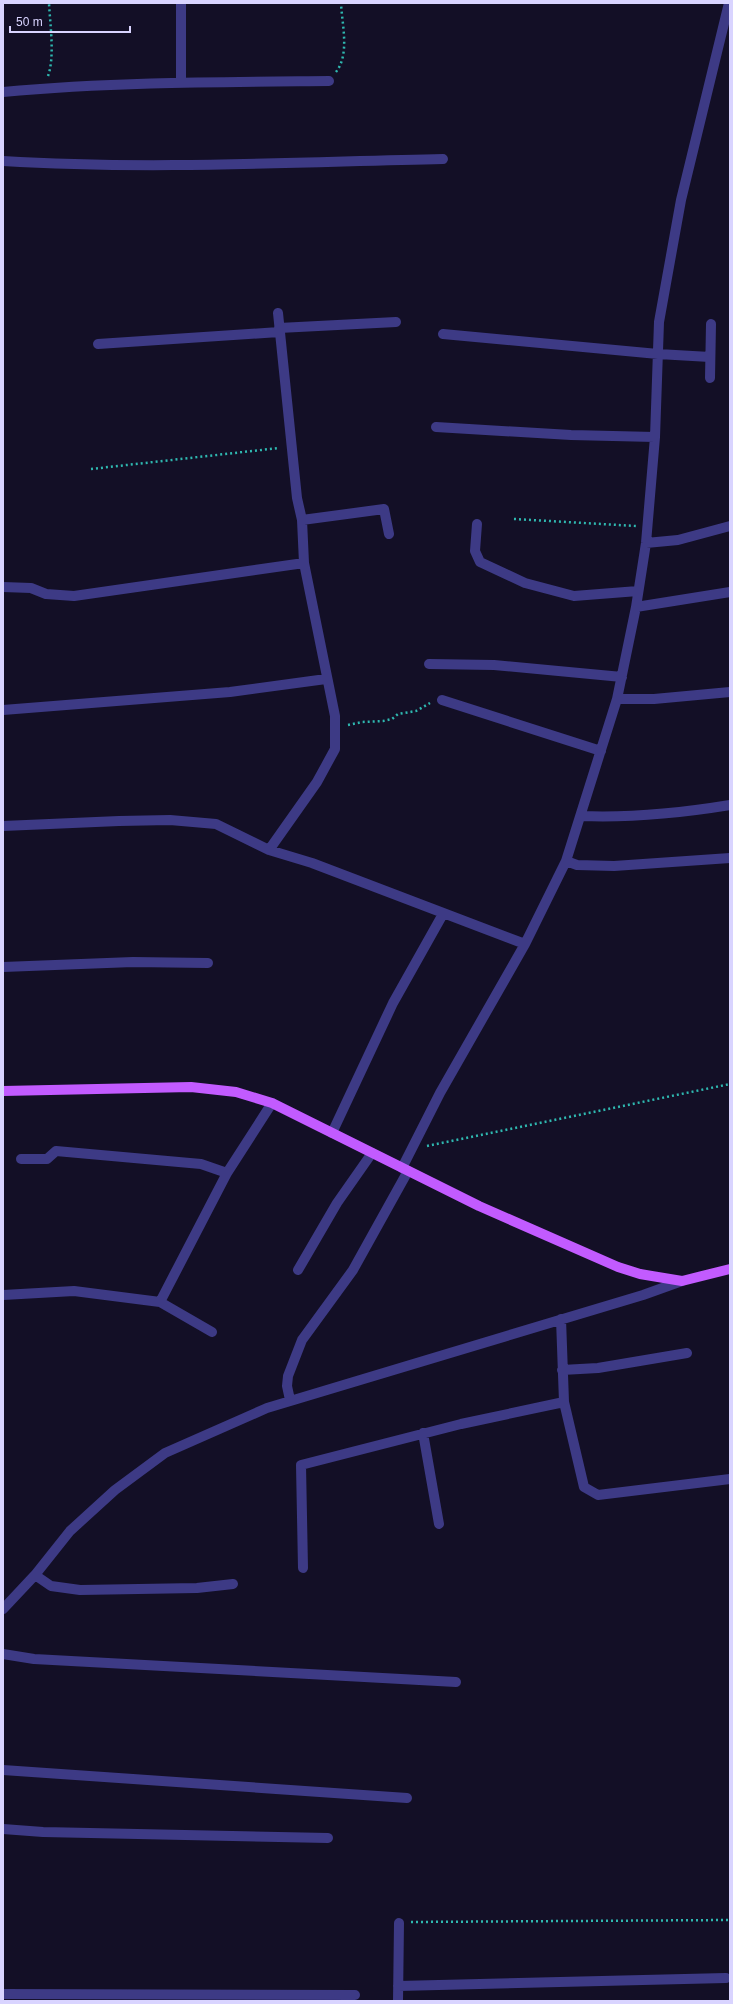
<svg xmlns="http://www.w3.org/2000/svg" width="733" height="2004" font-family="Arial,sans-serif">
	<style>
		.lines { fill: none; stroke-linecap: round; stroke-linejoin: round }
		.path { stroke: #2fb8b0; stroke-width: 2.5; stroke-dasharray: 2 3; stroke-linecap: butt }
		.minor { stroke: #3d3a85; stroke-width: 10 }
		.major { stroke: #c25bff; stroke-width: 10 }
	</style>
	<rect width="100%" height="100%" fill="#130f26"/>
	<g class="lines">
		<path class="path" d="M 336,72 C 350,54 342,25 341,3
			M 48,76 C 55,57 50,24 49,3
			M 91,469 L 279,448
			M 514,519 L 636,526
			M 348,725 L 362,722 L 383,721 L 392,719 L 398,714 L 416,711 L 430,703
			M 427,1146 L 730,1084
			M 411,1922 L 730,1920"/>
		<path class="minor" d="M 181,3 L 181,82
			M 3,92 C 111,82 220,82 329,81
			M 3,161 C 149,170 297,162 443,159
			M 279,328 L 396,322
			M 443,334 L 658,354 L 710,357
			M 98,344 L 279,332
			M 710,378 L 711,324
			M 436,427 L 571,435 L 655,437
			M 302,520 L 384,509 L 389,534
			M 477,524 L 475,551 L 480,562 L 525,583 L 574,596 L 638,591
			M 646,543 L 678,540 L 730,526
			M 3,587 L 31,588 L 46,594 L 74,596 L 304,563
			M 636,607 L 730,592
			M 429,664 L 494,665 L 622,677
			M 617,699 L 654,699 L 730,692
			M 442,700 L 601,751
			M 3,710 L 230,692 L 326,679
			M 581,816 C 631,818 681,813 730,805
			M 3,826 L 119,821 L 170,820 L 216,824 L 269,850 L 312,863 L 525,944
			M 269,850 L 317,782 L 335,749 L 335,716 L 304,563 L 302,520 L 297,498 L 278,313
			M 566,861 L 577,865 L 614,866 L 730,858
			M 3,967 L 133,962 L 208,963
			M 332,1133 L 393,1003 L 443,914
			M 21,1159 L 47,1159 L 56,1151 L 201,1164 L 227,1173
			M 402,1168 L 440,1093 L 525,944 L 566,861 L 617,699 L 636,607 L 646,543 L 655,437 L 659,322 L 681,200 L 729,3
			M 298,1270 L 337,1203 L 372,1153
			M 3,1295 L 74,1291 L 160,1302 L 212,1332
			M 160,1302 L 227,1173 L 272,1103
			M 561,1319 L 564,1402 L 584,1487 L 598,1495 L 730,1479
			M 562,1370 L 598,1368 L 687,1353
			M 290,1400 L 287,1386 L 288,1376 L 302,1340 L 353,1270 L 408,1171
			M 423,1433 L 439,1524
			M 303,1568 L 301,1465 L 461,1424 L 564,1402
			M 35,1575 L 51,1586 L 80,1590 L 197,1588 L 233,1584
			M 3,1609 L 35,1575 L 70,1531 L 115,1490 L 165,1453 L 267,1408 L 643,1295 L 682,1281
			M 3,1654 L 34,1659 L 456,1682
			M 3,1770 L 407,1798
			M 3,1829 L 43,1832 L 328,1838
			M 398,1986 L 726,1978
			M 3,1994 L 355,1995
			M 398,2001 L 399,1923"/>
		<path class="major" d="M 3,1091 L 191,1087 L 236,1092 L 272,1103 L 479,1206 L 618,1267 L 640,1274 L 682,1281 L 730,1269"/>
	</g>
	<rect width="733" height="2004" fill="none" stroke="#d9d4ff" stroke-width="8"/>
	<path d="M10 26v6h120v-6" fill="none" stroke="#d9d4ff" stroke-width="2"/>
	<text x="16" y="26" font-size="12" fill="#d9d4ff" stroke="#130f26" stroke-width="3" paint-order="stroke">50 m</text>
</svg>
